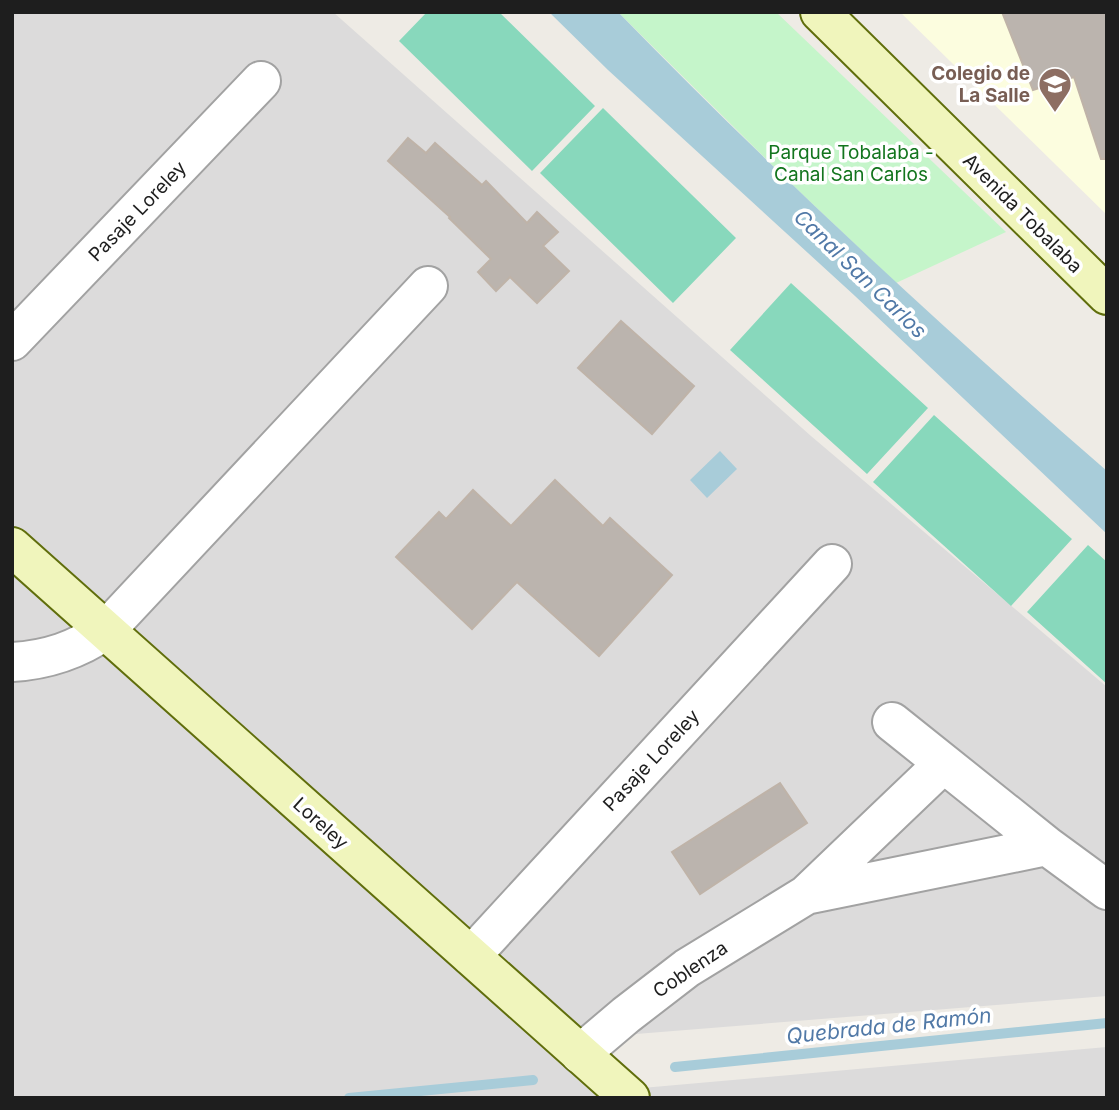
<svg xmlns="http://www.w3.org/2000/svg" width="1119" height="1110" font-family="Inter,sans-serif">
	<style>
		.residential { fill: #dcdbdb }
		.education { fill: #fcfddf }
		.park { fill: #c5f5ca }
		.pitch { fill: #88d8bc }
		.water { fill: #a8ccd9 }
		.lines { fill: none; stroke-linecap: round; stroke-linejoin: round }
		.stream { stroke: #a8ccd9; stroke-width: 10 }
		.building { fill: #bbb4ae; stroke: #bfb3a8; stroke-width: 2 }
		.street-casing { stroke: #a2a2a2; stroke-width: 42 }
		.secondary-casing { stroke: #606e0c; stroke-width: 42 }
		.street { stroke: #fff; stroke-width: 38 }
		.secondary { stroke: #f0f5bc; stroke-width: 38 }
		.labels { text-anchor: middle; stroke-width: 7; stroke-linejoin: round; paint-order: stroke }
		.education-label { font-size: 19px; font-weight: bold; fill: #785e54; stroke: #fff; text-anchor: end }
		.park-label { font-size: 19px; fill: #13751e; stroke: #fff }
		.street-label { font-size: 19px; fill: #1e1e1e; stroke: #fff }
		.water-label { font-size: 21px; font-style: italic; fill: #5179a7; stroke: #fff }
	</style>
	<rect width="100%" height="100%" fill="#eeebe5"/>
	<path class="residential" d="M 12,12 L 333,12 L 811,436 L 1107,687 L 1107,996 L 536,1042 L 598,1098 L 12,1098 Z
		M 1107,1047 L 1107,1098 L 654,1098 L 642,1088 Z"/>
	<path class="education" d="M 900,12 L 1107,12 L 1107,215 Z"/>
	<path class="park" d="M 618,12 L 776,12 L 1006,232 L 896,283 L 781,174 Z"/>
	<path class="pitch" d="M 427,12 L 499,12 L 595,106 L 532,171 L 399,41 Z
		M 603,108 L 736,238 L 673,303 L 540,173 Z
		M 791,283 L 928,408 L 867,474 L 730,350 Z
		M 934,415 L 1072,539 L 1011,606 L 873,482 Z
		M 1088,545 L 1107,562 L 1107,684 L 1027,612 Z"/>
	<path class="water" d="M 549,12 L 618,12 C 774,172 938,324 1107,471 L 1107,534 L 855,296 L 608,70 Z
		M 720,451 L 737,469 L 707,498 L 690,480 Z"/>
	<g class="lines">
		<path class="stream" d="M 675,1067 L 1107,1023
			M 349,1098 L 533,1080"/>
	</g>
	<path class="building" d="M 1002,12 L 1107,12 L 1107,159 L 1101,159 L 1074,77 L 1033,90 Z
		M 408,138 L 426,153 L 435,143 L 482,185 L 486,181 L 527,223 L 537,212 L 558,232 L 543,246 L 569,271 L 537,303 L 510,277 L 496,291 L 478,272 L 491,259 L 449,218 L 450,217 L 388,161 Z
		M 621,321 L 694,386 L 652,434 L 578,368 Z
		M 555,480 L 603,526 L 610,518 L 672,575 L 599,656 L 517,582 L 472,629 L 396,557 L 439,512 L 446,519 L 473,490 L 511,526 Z
		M 780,783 L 807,823 L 700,894 L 672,852 Z"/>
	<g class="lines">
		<defs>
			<path id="street" d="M 12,341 L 261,81
				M 12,662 C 48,660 77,650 106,630 L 428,286
				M 892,722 L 1047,846 L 1107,890
				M 806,895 L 1047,846
				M 471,956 L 832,564
				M 580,1054 L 626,1015 L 687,968 L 806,895 L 943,764"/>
			<path id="secondary" d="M 820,12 L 1107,295
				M 12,547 L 630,1098"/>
		</defs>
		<use href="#street" class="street-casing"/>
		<use href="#secondary" class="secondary-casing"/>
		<use href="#street" class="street"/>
		<use href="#secondary" class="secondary"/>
	</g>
	<defs>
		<symbol id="school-pin" viewBox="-11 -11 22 30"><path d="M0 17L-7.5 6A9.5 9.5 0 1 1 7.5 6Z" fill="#8d6e63" stroke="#fff"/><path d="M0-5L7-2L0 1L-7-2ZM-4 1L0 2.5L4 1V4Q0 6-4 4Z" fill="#fff"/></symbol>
	</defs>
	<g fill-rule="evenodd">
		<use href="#school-pin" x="1036" y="65" width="38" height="52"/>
	</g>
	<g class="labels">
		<g class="education-label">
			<text x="1030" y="80">Colegio de<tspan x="1030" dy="22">La Salle</tspan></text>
		</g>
		<g class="park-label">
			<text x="851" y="159">Parque Tobalaba -<tspan x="851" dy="22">Canal San Carlos</tspan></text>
		</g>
		<g class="street-label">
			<text transform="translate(137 211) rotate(-46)" y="7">Pasaje Loreley</text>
			<text transform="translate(1023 213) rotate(45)" y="7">Avenida Tobalaba</text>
			<text transform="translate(651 760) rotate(-47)" y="7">Pasaje Loreley</text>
			<text transform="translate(321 823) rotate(42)" y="7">Loreley</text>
			<text transform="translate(690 969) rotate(-34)" y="7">Coblenza</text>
		</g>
		<g class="water-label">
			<text transform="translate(860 274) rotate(44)" y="7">Canal San Carlos</text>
			<text transform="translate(889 1026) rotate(-6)" y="7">Quebrada de Ramón</text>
		</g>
	</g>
	<rect width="1119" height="1110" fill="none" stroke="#1e1e1e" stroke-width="28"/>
</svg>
